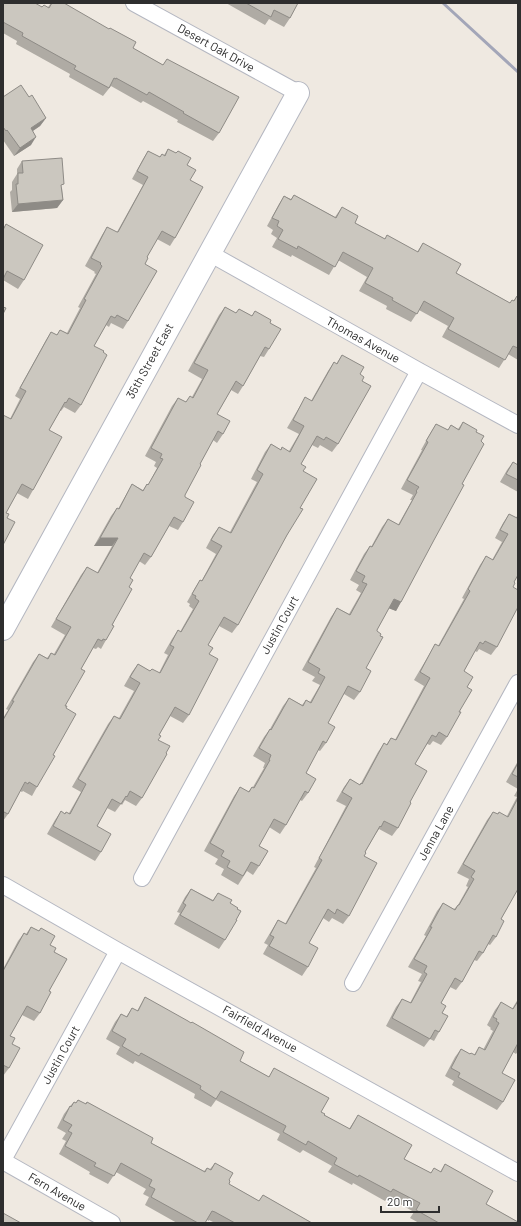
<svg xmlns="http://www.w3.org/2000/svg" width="521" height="1226" font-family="Barlow,sans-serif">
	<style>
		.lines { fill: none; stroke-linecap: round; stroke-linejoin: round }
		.street-casing { stroke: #b4b7c1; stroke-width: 18 }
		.secondary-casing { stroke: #b4b7c1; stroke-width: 24 }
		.street { stroke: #fff; stroke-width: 16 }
		.secondary { stroke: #fff; stroke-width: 22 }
		.rail { stroke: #a3a6b8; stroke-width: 3 }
		.wall { fill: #afaba4 }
		.shaded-wall { fill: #8e8b86 }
		.building { fill: #cbc7bf; stroke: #8e8b86 }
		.labels { text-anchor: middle; stroke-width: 3.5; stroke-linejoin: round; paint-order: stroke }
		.street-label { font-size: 12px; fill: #2e2e2e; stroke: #fff }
	</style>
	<rect width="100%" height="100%" fill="#efe9e1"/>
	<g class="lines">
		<defs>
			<path id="street" d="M 134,3 L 298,93
				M 209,253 L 419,371 L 518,425
				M 142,878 L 419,371
				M 3,885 L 118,951 L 518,1173
				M 353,983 L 518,683
				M 3,1160 L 118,951
				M 3,1161 L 112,1223"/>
			<path id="secondary" d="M 3,629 L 298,93"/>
		</defs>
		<use href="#street" class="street-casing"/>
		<use href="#secondary" class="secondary-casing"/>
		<use href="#street" class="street"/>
		<use href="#secondary" class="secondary"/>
		<path class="rail" d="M 443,3 L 518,72"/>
	</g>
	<path class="wall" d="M 3,3 L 48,7 L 51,3 L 64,3 L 133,48 L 163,65 L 167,59 L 219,133 L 213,141 L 177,122 L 178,120 L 143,101 L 141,103 L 111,86 L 103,96 L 69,77 L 70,74 L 16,44 L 17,41 L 3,33 Z
		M 226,3 L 298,3 L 290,18 L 284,27 L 269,19 L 265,25 Z
		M 3,97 L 29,97 L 46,118 L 40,126 L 33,131 L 31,145 L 14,156 L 3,140 Z
		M 168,149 L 176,153 L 178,151 L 187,165 L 190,180 L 175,238 L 170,246 L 157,239 L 147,257 L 145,264 L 128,321 L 123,329 L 111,323 L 109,327 L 106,325 L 94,346 L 81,405 L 75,413 L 64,407 L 61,411 L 60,411 L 49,430 L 33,490 L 28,499 L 17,493 L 6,513 L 7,518 L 3,545 L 10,419 L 20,399 L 15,396 L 46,340 L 51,332 L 57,335 L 60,330 L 67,333 L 80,308 L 78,307 L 96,274 L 94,273 L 95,272 L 85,266 L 102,235 L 107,227 L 117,232 L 143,185 L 132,179 L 143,159 L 148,151 L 160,157 L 162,154 L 164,155 Z
		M 22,161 L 62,188 L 63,200 L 57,208 L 12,212 L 10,192 L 12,190 L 12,182 L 17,174 L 17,169 Z
		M 294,195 L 335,217 L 342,207 L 355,223 L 385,239 L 387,235 L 417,252 L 423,243 L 456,273 L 510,303 L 512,300 L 513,301 L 517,296 L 518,296 L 518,360 L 508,354 L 499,368 L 442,337 L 448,326 L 419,310 L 411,322 L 386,309 L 387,306 L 359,291 L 367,277 L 338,260 L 329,275 L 292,255 L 291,257 L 272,247 L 277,238 L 271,234 L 273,230 L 267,226 L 279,204 L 284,196 L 291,199 Z
		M 6,224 L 24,280 L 18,289 L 3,280 L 3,229 Z
		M 225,307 L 236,313 L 239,309 L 252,316 L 255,311 L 270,323 L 269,349 L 264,357 L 260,356 L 243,386 L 238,394 L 231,390 L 217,414 L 223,434 L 217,443 L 213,440 L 200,464 L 185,495 L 183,522 L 178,530 L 169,526 L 151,557 L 145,565 L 139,561 L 130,578 L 129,587 L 106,640 L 101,649 L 98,647 L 96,649 L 93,648 L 81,669 L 65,706 L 66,708 L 53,755 L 37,787 L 32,796 L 23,791 L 22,792 L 20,791 L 8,814 L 3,821 L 3,718 L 8,710 L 6,709 L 33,662 L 39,654 L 47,658 L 51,653 L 54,654 L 65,635 L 51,627 L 81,575 L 87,567 L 97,573 L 112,546 L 94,546 L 111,516 L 117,508 L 118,509 L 127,493 L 132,484 L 143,490 L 147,484 L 148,485 L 157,468 L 154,466 L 156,462 L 145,456 L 172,406 L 178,398 L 186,402 L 192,397 L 202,379 L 188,371 L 219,315 Z
		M 342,355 L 360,374 L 362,381 L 338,444 L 332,452 L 320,445 L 318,448 L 312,445 L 301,464 L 303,471 L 300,508 L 287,535 L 238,625 L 232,633 L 219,626 L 208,645 L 209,654 L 189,715 L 183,723 L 170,716 L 159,735 L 158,740 L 142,798 L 136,806 L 125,800 L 122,805 L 121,804 L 115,812 L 107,808 L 97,826 L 101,852 L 95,861 L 47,834 L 55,820 L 61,811 L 65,814 L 69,813 L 81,792 L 72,787 L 108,724 L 114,716 L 119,718 L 134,691 L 124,686 L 132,672 L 138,664 L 150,671 L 159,673 L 168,655 L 164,653 L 172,639 L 178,630 L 180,632 L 193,609 L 189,606 L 190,604 L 187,602 L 195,588 L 200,580 L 202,580 L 216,554 L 206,548 L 213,535 L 219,527 L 230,532 L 257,482 L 251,479 L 265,452 L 271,444 L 281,450 L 289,451 L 299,434 L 287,428 L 300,406 L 305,397 L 311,401 L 328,371 L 334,362 L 336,364 Z
		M 463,422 L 476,432 L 481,441 L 462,484 L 401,602 L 396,611 L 389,608 L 377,630 L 366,668 L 360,692 L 354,700 L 344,694 L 328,723 L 326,743 L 320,751 L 318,750 L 306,773 L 308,793 L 302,801 L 300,800 L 286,825 L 280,834 L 269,827 L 259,846 L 259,866 L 253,875 L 247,871 L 238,885 L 221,875 L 224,869 L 215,864 L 218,859 L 204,851 L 234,796 L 240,787 L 248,792 L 252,787 L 253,787 L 264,768 L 263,768 L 265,763 L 253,756 L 264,737 L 270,729 L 283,706 L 289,698 L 302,705 L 306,700 L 310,702 L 320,685 L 312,681 L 315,677 L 302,670 L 331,617 L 337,608 L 349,614 L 361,593 L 356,590 L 359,585 L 350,580 L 364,554 L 370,546 L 371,547 L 382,527 L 388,519 L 398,525 L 412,500 L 410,500 L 413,495 L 401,489 L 421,452 L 422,450 L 421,450 L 431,432 L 436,424 L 448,430 L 451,425 L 458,429 Z
		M 513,462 L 518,465 L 518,492 L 500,482 L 507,470 Z
		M 509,514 L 516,518 L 518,514 L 518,575 L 514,582 L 497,647 L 491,655 L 479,649 L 477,652 L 475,651 L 464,671 L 467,687 L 459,712 L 447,737 L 441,745 L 433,741 L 430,745 L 427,744 L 415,764 L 410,802 L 398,828 L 392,836 L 379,829 L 375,835 L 365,852 L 349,916 L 343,924 L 332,918 L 329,922 L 323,918 L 309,943 L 308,967 L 302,976 L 263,954 L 268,945 L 264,943 L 273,928 L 278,920 L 285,924 L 316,868 L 314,867 L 346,806 L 336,801 L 344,787 L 350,779 L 360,785 L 378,752 L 384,743 L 386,745 L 391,738 L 395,740 L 424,686 L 414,680 L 430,653 L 435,644 L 438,646 L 464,599 L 462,598 L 480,565 L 486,556 L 492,560 L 502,542 L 495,538 L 503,523 Z
		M 518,761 L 518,889 L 501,919 L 496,937 L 490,945 L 488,944 L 483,953 L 477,961 L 474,960 L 462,982 L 456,990 L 450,987 L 441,1003 L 442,1013 L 439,1032 L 434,1041 L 430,1039 L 424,1047 L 386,1026 L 396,1007 L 402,999 L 410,1003 L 421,982 L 418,981 L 422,974 L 408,967 L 426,936 L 424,935 L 437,911 L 443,903 L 454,909 L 458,905 L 468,887 L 466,886 L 469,879 L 457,873 L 487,820 L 493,812 L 498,814 L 507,816 L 517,797 L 514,796 L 518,789 L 506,782 Z
		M 191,889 L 213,900 L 218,893 L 230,903 L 225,940 L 219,949 L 174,924 L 180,913 L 177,912 L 185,897 Z
		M 31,927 L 39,931 L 41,928 L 54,952 L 49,991 L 40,1013 L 34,1021 L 22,1015 L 10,1036 L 12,1044 L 9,1068 L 3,1076 L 3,969 L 18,941 L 24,933 L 26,934 Z
		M 145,997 L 240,1061 L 269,1077 L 274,1068 L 324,1115 L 349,1129 L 358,1115 L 404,1159 L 431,1173 L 434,1168 L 440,1172 L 445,1164 L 486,1204 L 518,1222 L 518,1221 L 518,1223 L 419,1223 L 410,1218 L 414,1212 L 388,1197 L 385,1201 L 353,1183 L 352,1185 L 328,1172 L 332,1166 L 303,1150 L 300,1153 L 277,1140 L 280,1134 L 216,1100 L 211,1107 L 194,1098 L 195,1094 L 135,1061 L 133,1064 L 116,1054 L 120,1047 L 106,1039 L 115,1022 L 121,1014 L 126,1017 L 132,1008 L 137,1011 Z
		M 518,999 L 518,1051 L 516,1054 L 513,1052 L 502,1073 L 503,1102 L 497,1110 L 452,1085 L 454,1081 L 445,1076 L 455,1057 L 461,1049 L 470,1054 L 474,1055 L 479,1047 L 483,1050 L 493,1031 L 490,1029 L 491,1028 L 487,1025 L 495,1010 L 501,1002 L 512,1009 Z
		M 78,1100 L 85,1104 L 87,1102 L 151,1143 L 204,1171 L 207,1168 L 210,1169 L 215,1163 L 229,1180 L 229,1184 L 259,1201 L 263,1195 L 312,1223 L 215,1223 L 209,1220 L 209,1221 L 207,1220 L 205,1223 L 177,1223 L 145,1205 L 149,1197 L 143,1194 L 146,1189 L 116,1172 L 108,1184 L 89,1174 L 90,1172 L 59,1154 L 66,1141 L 62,1139 L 66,1133 L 57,1128 L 64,1114 L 70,1106 L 74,1102 L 76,1103 Z"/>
	<path class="shaded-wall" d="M 46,118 L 40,126 L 25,136 L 31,128 Z
		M 36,137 L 31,145 L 14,156 L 20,148 Z
		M 63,200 L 57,208 L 12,212 L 18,204 Z
		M 100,538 L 118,538 L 112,546 L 94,546 Z
		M 394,599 L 401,602 L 396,611 L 388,608 Z"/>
	<path class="building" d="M 3,3 L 35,3 L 42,7 L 44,5 L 49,8 L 52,3 L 64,3 L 109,29 L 110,28 L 136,42 L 133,48 L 163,65 L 167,59 L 239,97 L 219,133 L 183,113 L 184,112 L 149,92 L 147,95 L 116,78 L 116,79 L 114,78 L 109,88 L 74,69 L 76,66 L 22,36 L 23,33 L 3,22 Z
		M 246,3 L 298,3 L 290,18 L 274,10 L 271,17 Z
		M 21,85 L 29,97 L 32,95 L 46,118 L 31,128 L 36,137 L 20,148 L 7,130 L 6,131 L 3,127 L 3,97 Z
		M 168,149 L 176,153 L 178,151 L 191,158 L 187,165 L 196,170 L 190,180 L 203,187 L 175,238 L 162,231 L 147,257 L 148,258 L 145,264 L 157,271 L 128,321 L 117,315 L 115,318 L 111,316 L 94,346 L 104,351 L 103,352 L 107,355 L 81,405 L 69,398 L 66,403 L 65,402 L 49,430 L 62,437 L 33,490 L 22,484 L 6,513 L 9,514 L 7,518 L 15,522 L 3,545 L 3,415 L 11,419 L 26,391 L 20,388 L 51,332 L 57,335 L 60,330 L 68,334 L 86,300 L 84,299 L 102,266 L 100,264 L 101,263 L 91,258 L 107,227 L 117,232 L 118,232 L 148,177 L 137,171 L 148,151 L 160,157 L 162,154 L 165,156 Z
		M 62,158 L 64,184 L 61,185 L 63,200 L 18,204 L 16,184 L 18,184 L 18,173 L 23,173 L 22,161 Z
		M 294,195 L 336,218 L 342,207 L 358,216 L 355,223 L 385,239 L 387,235 L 418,252 L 423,243 L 461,264 L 456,273 L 510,303 L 512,300 L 514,301 L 517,296 L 518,296 L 518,348 L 513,346 L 505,360 L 448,329 L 454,318 L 424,301 L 417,314 L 392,300 L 393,298 L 365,283 L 373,268 L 343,252 L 335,267 L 298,246 L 297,249 L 278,239 L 283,230 L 277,226 L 279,221 L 272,218 L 284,196 L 291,200 Z
		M 6,224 L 43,245 L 24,280 L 7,271 L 3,279 L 3,230 Z
		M 3,307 L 6,308 L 3,314 Z
		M 225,307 L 236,313 L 239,309 L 252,316 L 255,311 L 271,320 L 270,323 L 281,329 L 269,349 L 265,347 L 243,386 L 236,381 L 217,414 L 230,421 L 223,434 L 218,431 L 200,464 L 201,465 L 185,495 L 185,497 L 194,502 L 183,522 L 174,517 L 151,557 L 144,553 L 130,578 L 133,580 L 129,587 L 132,589 L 112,625 L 114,626 L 106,640 L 103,639 L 102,641 L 98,639 L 81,669 L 85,671 L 65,706 L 67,706 L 66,708 L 76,714 L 53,755 L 55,756 L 37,787 L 29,782 L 28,784 L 25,782 L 8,814 L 4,812 L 3,815 L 3,720 L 14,701 L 12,701 L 39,654 L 48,659 L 51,653 L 55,655 L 71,627 L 56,619 L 87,567 L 98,573 L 118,538 L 100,538 L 117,508 L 119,509 L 132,484 L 143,491 L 147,484 L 148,485 L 163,459 L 160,458 L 162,454 L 151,448 L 178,398 L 186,402 L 190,396 L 193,398 L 208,370 L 194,363 Z
		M 342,355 L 364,367 L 360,374 L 364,377 L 362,381 L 371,386 L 338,444 L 326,437 L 324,440 L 317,436 L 301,464 L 306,467 L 303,471 L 317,479 L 300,508 L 303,509 L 287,535 L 238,625 L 224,617 L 208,645 L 213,648 L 209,654 L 218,659 L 189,715 L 175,707 L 159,735 L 161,736 L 158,740 L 170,746 L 166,753 L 167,754 L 142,798 L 130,791 L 127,797 L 126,796 L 121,804 L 112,799 L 97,826 L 111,834 L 101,852 L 53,826 L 61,811 L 65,814 L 66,812 L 70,814 L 86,784 L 78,779 L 114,716 L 120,719 L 140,683 L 130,677 L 138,664 L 150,671 L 152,669 L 160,673 L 174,647 L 170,645 L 178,630 L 181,632 L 199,601 L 195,598 L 196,596 L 192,594 L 200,580 L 202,581 L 222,546 L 211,540 L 219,527 L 231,533 L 263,474 L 257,470 L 271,444 L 281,450 L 282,447 L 290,452 L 304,426 L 293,420 L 305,397 L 312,401 L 334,362 L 337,364 Z
		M 463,422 L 477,430 L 476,432 L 484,436 L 481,441 L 484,444 L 462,484 L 464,485 L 434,540 L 401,602 L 394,599 L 377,630 L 377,631 L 381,634 L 380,636 L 383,637 L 366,668 L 371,671 L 360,692 L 348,686 L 328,723 L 335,727 L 326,743 L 323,741 L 306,773 L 316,779 L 308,793 L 305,791 L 286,825 L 274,819 L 259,846 L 268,851 L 259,866 L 251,862 L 243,876 L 227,867 L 230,861 L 221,856 L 224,851 L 210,843 L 240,787 L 249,792 L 252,787 L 254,788 L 270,760 L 269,760 L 271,755 L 259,748 L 270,729 L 271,730 L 289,698 L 303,706 L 306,700 L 311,703 L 325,677 L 318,673 L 320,669 L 308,662 L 337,608 L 350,615 L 367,584 L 362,582 L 365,576 L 356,571 L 370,546 L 372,547 L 388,519 L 399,525 L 417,492 L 416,491 L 419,487 L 407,480 L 427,444 L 428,442 L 426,441 L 436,424 L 448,430 L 451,425 L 459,430 Z
		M 513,462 L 518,465 L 518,480 L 506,474 Z
		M 509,514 L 517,518 L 518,516 L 518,575 L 514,582 L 515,583 L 513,587 L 518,590 L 518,607 L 497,647 L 485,641 L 483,644 L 480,642 L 464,671 L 473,677 L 467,687 L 472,690 L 459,712 L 461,712 L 447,737 L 439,732 L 436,737 L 432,735 L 415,764 L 427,771 L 410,802 L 411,803 L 398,828 L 384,821 L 381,827 L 380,826 L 365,852 L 366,853 L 364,856 L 377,863 L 349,916 L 337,909 L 335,914 L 328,909 L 309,943 L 318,948 L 308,967 L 269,946 L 274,937 L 270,935 L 278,920 L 286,924 L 322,860 L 319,858 L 352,798 L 342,792 L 350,779 L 360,785 L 361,783 L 362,784 L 384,743 L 387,745 L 391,738 L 396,740 L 430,678 L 420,672 L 435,644 L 439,646 L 470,591 L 468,589 L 486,556 L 493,560 L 508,534 L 500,530 Z
		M 518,763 L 518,777 L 512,774 Z
		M 518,798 L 518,889 L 501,919 L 504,921 L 496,937 L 493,935 L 483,953 L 479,951 L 462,982 L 455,978 L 441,1003 L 446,1006 L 442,1013 L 448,1016 L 439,1032 L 435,1030 L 430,1039 L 392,1018 L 402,999 L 411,1003 L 427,974 L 424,972 L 427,966 L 414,959 L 432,927 L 430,927 L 443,903 L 455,910 L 458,905 L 459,905 L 474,879 L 471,877 L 475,871 L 463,864 L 493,812 L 498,814 L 499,812 L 508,817 Z
		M 191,889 L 213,901 L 218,893 L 232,900 L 230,903 L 238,908 L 237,909 L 241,911 L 236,920 L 237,920 L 225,940 L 180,915 L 186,905 L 183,903 Z
		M 31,927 L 39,931 L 41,928 L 55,936 L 50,945 L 56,948 L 54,952 L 67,959 L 49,991 L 51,992 L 40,1013 L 27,1006 L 10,1036 L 15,1038 L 12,1044 L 20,1048 L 9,1068 L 3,1065 L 3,971 L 24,933 L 27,935 Z
		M 145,997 L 188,1021 L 191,1023 L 192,1022 L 244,1052 L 240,1061 L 269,1077 L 274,1068 L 329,1098 L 321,1112 L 325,1114 L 324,1115 L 350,1129 L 358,1115 L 412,1145 L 404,1159 L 431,1173 L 434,1168 L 441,1172 L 445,1164 L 493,1191 L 486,1204 L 518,1222 L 518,1223 L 439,1223 L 416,1210 L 420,1203 L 393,1189 L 391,1192 L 359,1175 L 358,1177 L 334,1164 L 337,1158 L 308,1141 L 306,1145 L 283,1132 L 286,1126 L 221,1091 L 216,1099 L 200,1089 L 201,1086 L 141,1053 L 139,1056 L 122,1046 L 126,1039 L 112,1031 L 121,1014 L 127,1017 L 132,1008 L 138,1011 Z
		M 518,1001 L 518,1043 L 502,1073 L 515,1080 L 503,1102 L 458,1077 L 460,1073 L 451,1068 L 461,1049 L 470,1054 L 471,1053 L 475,1055 L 479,1047 L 485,1050 L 499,1023 L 496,1021 L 497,1019 L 493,1017 L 501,1002 L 513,1009 Z
		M 78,1100 L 86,1104 L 87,1102 L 153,1138 L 151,1143 L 205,1172 L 207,1168 L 211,1170 L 215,1163 L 233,1173 L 229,1180 L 230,1181 L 229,1184 L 259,1201 L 263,1195 L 312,1223 L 235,1223 L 215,1212 L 212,1211 L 205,1223 L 198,1223 L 151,1197 L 155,1189 L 149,1186 L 152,1180 L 121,1163 L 114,1176 L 94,1166 L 96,1163 L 65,1146 L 72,1133 L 68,1131 L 72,1125 L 63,1120 L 70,1106 L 71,1107 L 74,1102 L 76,1103 Z
		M 3,1213 L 21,1223 L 3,1223 Z"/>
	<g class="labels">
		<g class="street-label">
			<text transform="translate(216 48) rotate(29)" y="4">Desert Oak Drive</text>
			<text transform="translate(363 340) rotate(29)" y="4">Thomas Avenue</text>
			<text transform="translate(150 361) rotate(-61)" y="4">35th Street East</text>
			<text transform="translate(280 625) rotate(-61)" y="4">Justin Court</text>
			<text transform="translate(436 833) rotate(-61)" y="4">Jenna Lane</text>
			<text transform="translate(260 1029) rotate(29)" y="4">Fairfield Avenue</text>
			<text transform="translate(61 1055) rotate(-61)" y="4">Justin Court</text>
			<text transform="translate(57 1192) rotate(30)" y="4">Fern Avenue</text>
		</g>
	</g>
	<rect width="521" height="1226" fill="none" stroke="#2e2e2e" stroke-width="8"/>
	<path d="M381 1206v6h58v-6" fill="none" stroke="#2e2e2e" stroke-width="2"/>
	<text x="387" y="1206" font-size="12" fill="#2e2e2e" stroke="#ffffff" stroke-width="3" paint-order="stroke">20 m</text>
</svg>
